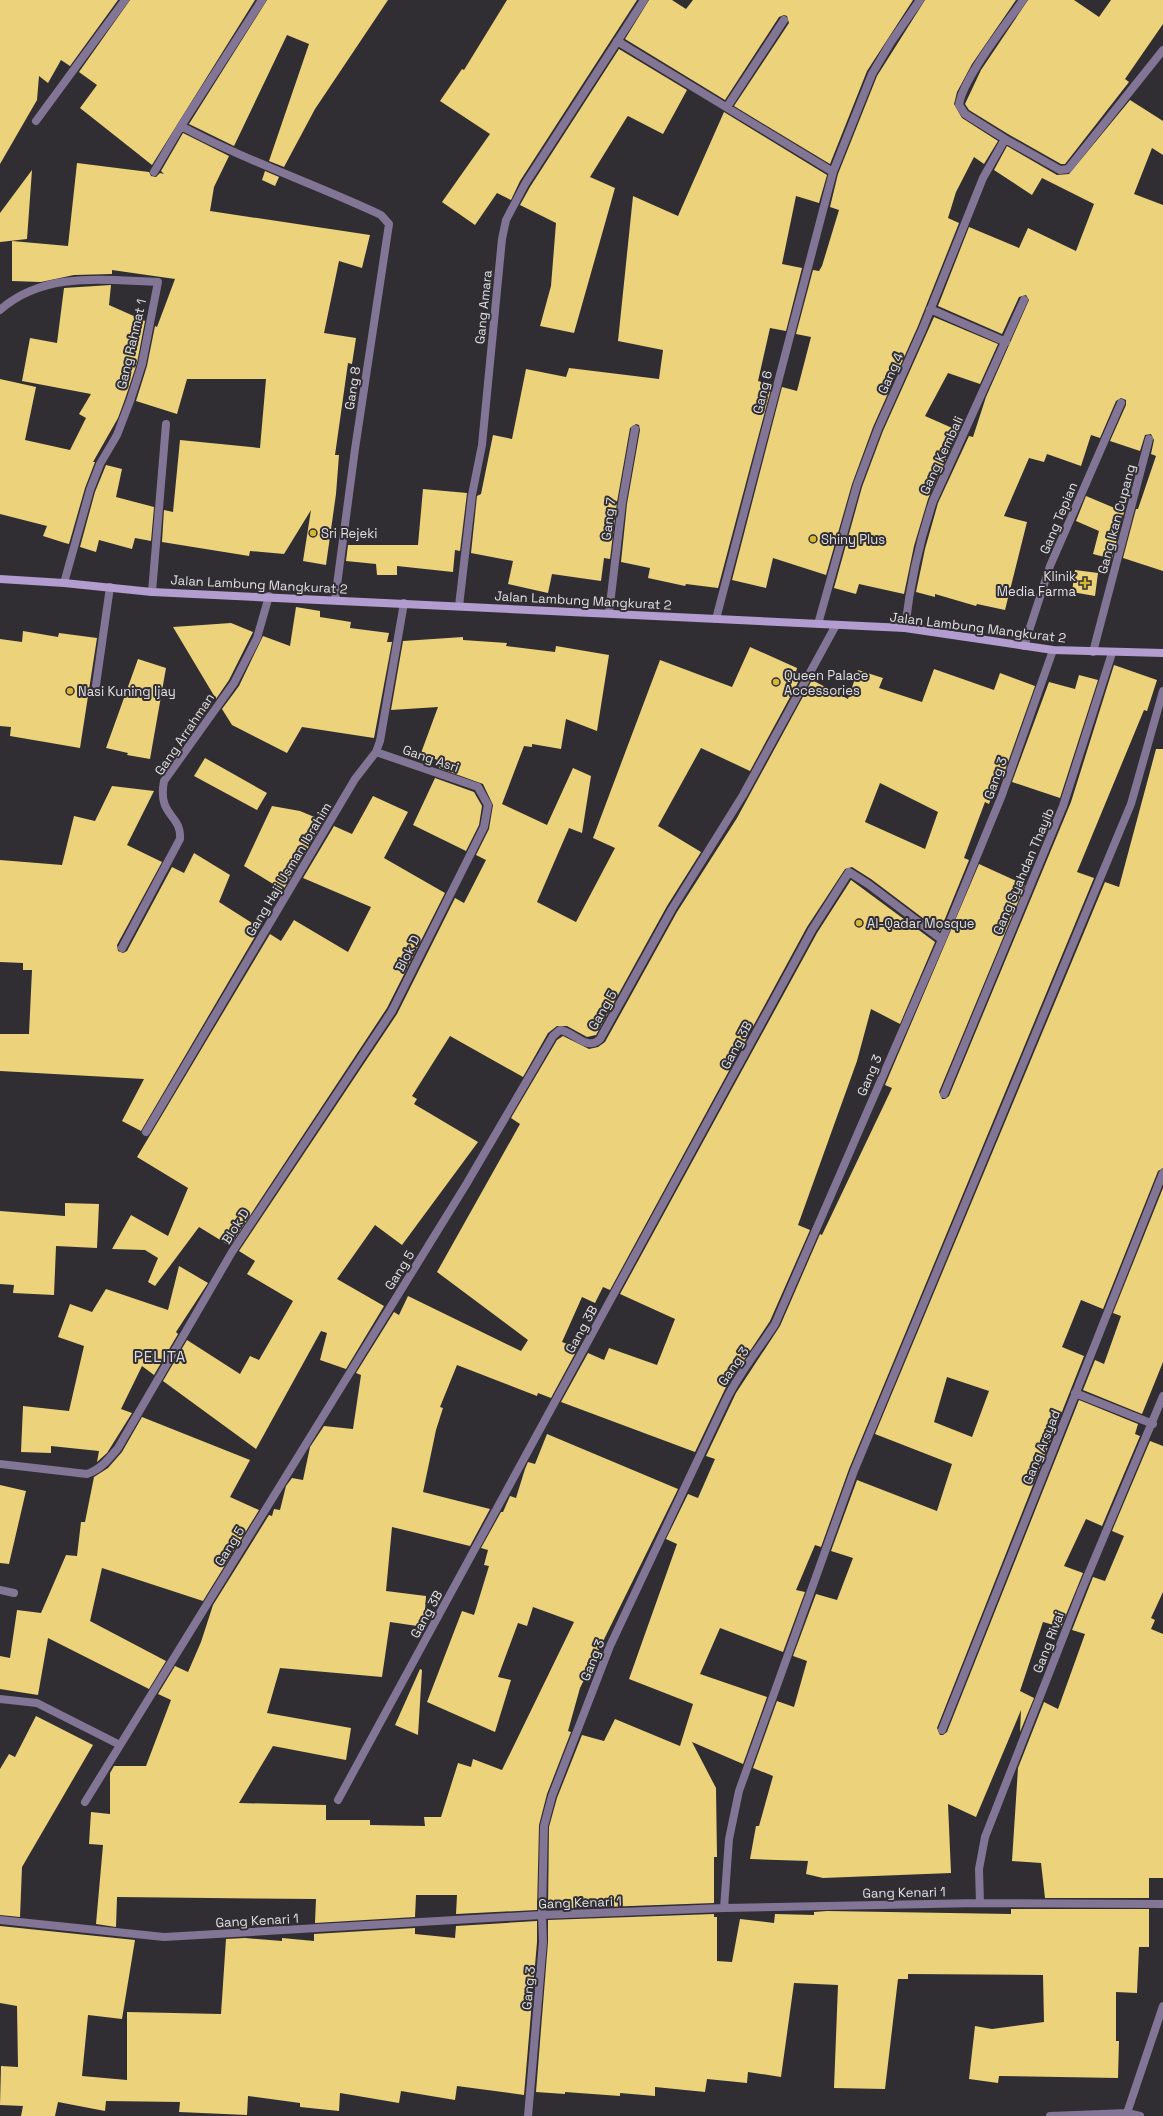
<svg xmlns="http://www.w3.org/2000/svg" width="1163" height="2116" font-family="'Space Grotesk',sans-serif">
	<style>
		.building { fill: #ecd27a; fill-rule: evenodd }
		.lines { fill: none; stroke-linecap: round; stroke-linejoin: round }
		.street { stroke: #837595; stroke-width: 8 }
		.secondary { stroke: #b39ccf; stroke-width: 8 }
		.poi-dot { fill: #d6b534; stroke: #302e32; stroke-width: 1.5 }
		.labels { text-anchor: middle; stroke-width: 4; stroke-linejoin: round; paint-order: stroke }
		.street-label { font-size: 13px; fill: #e0dfe1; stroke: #302e32 }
		.poi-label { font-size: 13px; fill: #e0dfe1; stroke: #302e32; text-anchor: start }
		.quarter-label { font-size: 15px; letter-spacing: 1px; fill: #dcdadf; stroke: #302e32 }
	</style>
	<rect width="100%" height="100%" fill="#302e32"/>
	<path class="building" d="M 0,0 L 118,0 L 70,66 L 61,60 L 48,83 L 39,76 L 37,100 L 0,164 Z
		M 130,0 L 255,0 L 152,165 L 80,108 L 97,85 L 79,72 Z
		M 267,0 L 388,0 L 315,109 L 284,167 L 269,161 L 309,44 L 287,35 L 234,146 L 189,124 Z
		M 507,0 L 637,0 L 520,181 L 511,200 L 497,193 L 475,225 L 442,202 L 490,134 L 440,101 L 462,69 L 464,70 Z
		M 649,0 L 672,0 L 686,9 L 693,0 L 913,0 L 867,71 L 830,164 L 734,106 L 789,23 L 787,16 L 784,15 L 779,17 L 725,100 L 625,39 Z
		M 925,0 L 1016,0 L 972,64 L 957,92 L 954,104 L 962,118 L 998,141 L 984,164 L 974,157 L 956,192 L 948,218 L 959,223 L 918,326 L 873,427 L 852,484 L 826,575 L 773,558 L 766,588 L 732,580 L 782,387 L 797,391 L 811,337 L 796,334 L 813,270 L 819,271 L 822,266 L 839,210 L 830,207 L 838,174 L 877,76 Z
		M 1028,0 L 1074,0 L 1099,17 L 1111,0 L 1163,0 L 1163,24 L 1125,79 L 1129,82 L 1065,164 L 1061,164 L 1008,134 L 969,110 L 965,104 L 981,70 Z
		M 619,49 L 687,90 L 663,134 L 628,116 L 627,117 L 590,177 L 615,188 L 574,333 L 540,326 L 551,286 L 556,223 L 520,205 L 530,187 Z
		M 1130,100 L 1163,121 L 1163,155 L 1152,148 L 1134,194 L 1163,205 L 1163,571 L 1123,558 L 1136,509 L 1138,509 L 1156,456 L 1151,454 L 1154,440 L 1151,434 L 1145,435 L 1140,451 L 1110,441 L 1126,405 L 1126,400 L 1121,398 L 1116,401 L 1100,438 L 1091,435 L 1081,466 L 1047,454 L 1044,462 L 1029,458 L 1004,516 L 1027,522 L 1005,610 L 977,604 L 976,606 L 935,594 L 935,597 L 916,592 L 925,549 L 938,503 L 969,436 L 973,437 L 986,397 L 1029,300 L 1026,295 L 1019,297 L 1002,334 L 938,306 L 969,227 L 1019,248 L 1028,228 L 1076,251 L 1094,204 L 1042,178 L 1032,195 L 994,170 L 1007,146 L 1057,175 L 1069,174 Z
		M 724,112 L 827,175 L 819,203 L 796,196 L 782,264 L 802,268 L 786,331 L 770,328 L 758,381 L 772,385 L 718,588 L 686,584 L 685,586 L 648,578 L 650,568 L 621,562 L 627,504 L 640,430 L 639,425 L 636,424 L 630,428 L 617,502 L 610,559 L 604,558 L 601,581 L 552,574 L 548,593 L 508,584 L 513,561 L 471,553 L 477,496 L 481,494 L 493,435 L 512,439 L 526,369 L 566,377 L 569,368 L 659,379 L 663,350 L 618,341 L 633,196 L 678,216 Z
		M 183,133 L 229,156 L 214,187 L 210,211 L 370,235 L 362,268 L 339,261 L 324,333 L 356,338 L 352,364 L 348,363 L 335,455 L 339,455 L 336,494 L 326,565 L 303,561 L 311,510 L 284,554 L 250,551 L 249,556 L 162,542 L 164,510 L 173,512 L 180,440 L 260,448 L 266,379 L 187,379 L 177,414 L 136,401 L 147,366 L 155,326 L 157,327 L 175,279 L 112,270 L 112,274 L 74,275 L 41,282 L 12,281 L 12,241 L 68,246 L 77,163 L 149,172 L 151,176 L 156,177 L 160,173 L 164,174 L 161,171 Z
		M 32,170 L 27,239 L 0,242 L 0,213 Z
		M 265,171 L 279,177 L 275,186 L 262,180 Z
		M 111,285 L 109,305 L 145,321 L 137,363 L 125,399 L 118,418 L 93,462 L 95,462 L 85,488 L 69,544 L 65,543 L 43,536 L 47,526 L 0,514 L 0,379 L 36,387 L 25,440 L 70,450 L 86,418 L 79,414 L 91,394 L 22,381 L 30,338 L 57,343 L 64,288 Z
		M 934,317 L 998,344 L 980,384 L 948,373 L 925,416 L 959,431 L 928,499 L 914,546 L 904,594 L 859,584 L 856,594 L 834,588 L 862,487 L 883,431 Z
		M 106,465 L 122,469 L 116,497 L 154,507 L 151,541 L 135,538 L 132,549 L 99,540 L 96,552 L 80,547 L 95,492 Z
		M 423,489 L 467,493 L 460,551 L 455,550 L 453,572 L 397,566 L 397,575 L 377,575 L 376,564 L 346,561 L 348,545 L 418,545 Z
		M 1086,496 L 1124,512 L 1112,559 L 1093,554 L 1099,531 L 1076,521 Z
		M 1075,570 L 1098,573 L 1095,596 L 1072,592 Z
		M 296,607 L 320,611 L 320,617 L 351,622 L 350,628 L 389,633 L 387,642 L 392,642 L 374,738 L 302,727 L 287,753 L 232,725 L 222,709 L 239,686 L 263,636 L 290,646 Z
		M 231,623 L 253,632 L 229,680 L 216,699 L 173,627 Z
		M 23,631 L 58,637 L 59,633 L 97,638 L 80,748 L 10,736 L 11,727 L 0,726 L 0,639 L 22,642 Z
		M 463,637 L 463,640 L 507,643 L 506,646 L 555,652 L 556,646 L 609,655 L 597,731 L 566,719 L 561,749 L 532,744 L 532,747 L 524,746 L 502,804 L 547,825 L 573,768 L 591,776 L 582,833 L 569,828 L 537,902 L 576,922 L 615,848 L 593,838 L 660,660 L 732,687 L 750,647 L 797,668 L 796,672 L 802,675 L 750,771 L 701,748 L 658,826 L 701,852 L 667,906 L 596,1035 L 587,1037 L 567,1026 L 557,1026 L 548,1033 L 523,1077 L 450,1036 L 412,1096 L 417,1099 L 414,1104 L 478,1142 L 402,1245 L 375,1225 L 337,1279 L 384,1306 L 346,1369 L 320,1360 L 327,1333 L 321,1331 L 256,1449 L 163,1381 L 187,1340 L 240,1374 L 250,1356 L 259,1360 L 293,1301 L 247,1274 L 255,1261 L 239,1251 L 397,1014 L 455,898 L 464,903 L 486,860 L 476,855 L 489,829 L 493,805 L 483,784 L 439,768 L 442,762 L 421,753 L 438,707 L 391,710 L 403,641 Z
		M 138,659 L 166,668 L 150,759 L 127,755 L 128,753 L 106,748 Z
		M 1114,665 L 1157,680 L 1147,711 L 1144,710 L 1077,872 L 1094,878 L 849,1469 L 821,1547 L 815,1545 L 796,1590 L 805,1592 L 783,1652 L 720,1628 L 700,1674 L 767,1697 L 743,1764 L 692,1742 L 716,1788 L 717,1857 L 714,1857 L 714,1903 L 548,1909 L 549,1827 L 557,1798 L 582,1735 L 604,1741 L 615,1719 L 680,1746 L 693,1704 L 629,1679 L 677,1544 L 666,1539 L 688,1494 L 698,1498 L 715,1459 L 706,1456 L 736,1393 L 780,1326 L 820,1234 L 822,1235 L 892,1088 L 885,1085 L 979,864 L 1025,885 L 939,1092 L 942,1099 L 945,1099 L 949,1096 L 1071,802 Z
		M 934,669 L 994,690 L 1000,673 L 1035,686 L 1002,779 L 998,778 L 989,804 L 985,802 L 964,858 L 969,860 L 940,931 L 871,879 L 852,867 L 845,869 L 807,927 L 610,1290 L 603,1287 L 595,1303 L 582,1297 L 562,1342 L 578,1348 L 551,1398 L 538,1393 L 537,1396 L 457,1365 L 440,1407 L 443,1408 L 436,1430 L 423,1492 L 490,1509 L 470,1546 L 392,1527 L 386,1591 L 426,1596 L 424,1627 L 390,1622 L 382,1677 L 280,1668 L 267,1713 L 351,1728 L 346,1760 L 273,1746 L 239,1803 L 326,1805 L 326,1820 L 370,1820 L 370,1825 L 425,1826 L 424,1817 L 441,1817 L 458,1763 L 471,1767 L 473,1759 L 502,1770 L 574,1622 L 533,1607 L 527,1626 L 518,1623 L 498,1677 L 511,1680 L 495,1732 L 427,1702 L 462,1611 L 474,1615 L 489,1566 L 484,1565 L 488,1550 L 481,1548 L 501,1512 L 503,1512 L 510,1496 L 516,1498 L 525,1469 L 528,1462 L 535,1464 L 547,1434 L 678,1489 L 580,1688 L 568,1731 L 571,1732 L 547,1794 L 539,1825 L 537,1910 L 456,1914 L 457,1895 L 416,1895 L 415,1917 L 315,1923 L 316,1899 L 117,1897 L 116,1927 L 96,1924 L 103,1845 L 89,1844 L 91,1812 L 110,1814 L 110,1773 L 114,1766 L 146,1766 L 171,1700 L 158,1694 L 175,1666 L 188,1672 L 201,1642 L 213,1605 L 269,1515 L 272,1516 L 274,1509 L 280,1510 L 286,1486 L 292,1478 L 303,1480 L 310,1447 L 324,1426 L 353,1429 L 361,1375 L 356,1373 L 394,1312 L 399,1315 L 408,1296 L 521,1351 L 528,1340 L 437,1272 L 520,1124 L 511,1118 L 557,1040 L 563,1036 L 589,1049 L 598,1047 L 605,1042 L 677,912 L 737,818 L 812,680 L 848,699 L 858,670 L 883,678 L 879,688 L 922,702 ZM 880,783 L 938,812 L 925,849 L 865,822 Z
		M 1079,675 L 1098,680 L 1060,798 L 1012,782 L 1049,682 L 1075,689 Z
		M 1156,749 L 1163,749 L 1163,1168 L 1158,1171 L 1103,1309 L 1081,1300 L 1062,1347 L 1084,1356 L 937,1728 L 940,1735 L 943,1735 L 947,1732 L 1079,1400 L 1138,1424 L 1135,1434 L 1140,1436 L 1102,1526 L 1086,1519 L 1064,1566 L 1083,1573 L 1061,1627 L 1043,1622 L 1020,1691 L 1034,1698 L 1020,1732 L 1021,1710 L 976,1817 L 948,1804 L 951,1873 L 823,1878 L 806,1874 L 808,1861 L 750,1859 L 756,1826 L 759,1826 L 773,1776 L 753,1768 L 777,1701 L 794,1707 L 807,1661 L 793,1656 L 816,1594 L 837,1600 L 853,1558 L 831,1551 L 857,1480 L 937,1511 L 952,1464 L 875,1434 L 1105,882 L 1119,887 ZM 947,1377 L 989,1391 L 972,1437 L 934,1422 Z
		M 205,758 L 267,793 L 257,810 L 194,776 Z
		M 435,778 L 474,792 L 482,806 L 479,825 L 466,851 L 413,825 Z
		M 112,786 L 154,791 L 127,845 L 162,862 L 117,945 L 118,951 L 123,953 L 127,951 L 172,867 L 184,873 L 194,853 L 230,875 L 219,902 L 260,928 L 141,1131 L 122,1121 L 144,1079 L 0,1071 L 0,1034 L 29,1034 L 32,970 L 23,970 L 23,963 L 0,962 L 0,860 L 62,865 L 74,816 L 95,821 Z
		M 373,796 L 408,812 L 384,858 L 445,893 L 387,1008 L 230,1246 L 199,1227 L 155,1286 L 148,1282 L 158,1258 L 145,1250 L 112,1249 L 131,1215 L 168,1236 L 188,1188 L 137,1157 L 270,934 L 281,941 L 294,920 L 348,952 L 371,907 L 303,878 L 334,826 L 352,834 Z
		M 272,806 L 300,811 L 324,821 L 283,890 L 244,866 Z
		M 851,880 L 935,942 L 900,1024 L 871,1009 L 857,1061 L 798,1225 L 810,1230 L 770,1321 L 726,1387 L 695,1452 L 561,1402 L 588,1353 L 604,1360 L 609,1348 L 657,1365 L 675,1319 L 620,1294 L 817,933 Z
		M 1163,1188 L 1163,1362 L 1142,1414 L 1083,1390 L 1095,1360 L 1104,1364 L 1121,1316 L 1113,1313 Z
		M 65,1203 L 99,1204 L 97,1248 L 56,1246 L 54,1295 L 13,1293 L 14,1285 L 0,1284 L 0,1211 L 65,1216 Z
		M 179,1266 L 208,1283 L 176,1332 L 178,1334 L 154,1375 L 142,1366 L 121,1409 L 132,1413 L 107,1453 L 97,1462 L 99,1451 L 51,1446 L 51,1453 L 21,1452 L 23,1406 L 69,1411 L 84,1346 L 58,1337 L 70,1304 L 92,1312 L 106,1289 L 168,1310 Z
		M 142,1417 L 250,1460 L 230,1497 L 259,1510 L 203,1601 L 102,1568 L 90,1621 L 166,1661 L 149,1689 L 48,1638 L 38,1695 L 0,1689 L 0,1656 L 10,1658 L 17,1610 L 41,1613 L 66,1555 L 77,1556 L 81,1522 L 85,1522 L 94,1477 L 108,1468 L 122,1452 Z
		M 1150,1441 L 1163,1446 L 1163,1592 L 1151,1618 L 1155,1620 L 1151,1629 L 1163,1634 L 1163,1878 L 1149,1878 L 1149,1898 L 1045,1898 L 1041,1863 L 1012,1861 L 1018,1768 L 1044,1702 L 1058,1709 L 1085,1634 L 1072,1630 L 1093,1577 L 1105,1581 L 1124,1536 L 1112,1531 Z
		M 0,1485 L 26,1491 L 9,1564 L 0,1563 Z
		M 420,1669 L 422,1670 L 418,1735 L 395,1725 Z
		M 36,1716 L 93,1745 L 22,1867 L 20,1917 L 0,1915 L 0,1769 L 9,1754 L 15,1757 Z
		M 1011,1909 L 1149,1909 L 1149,1947 L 1139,1947 L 1137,1993 L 1116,1992 L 1116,2041 L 1119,2041 L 1118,2078 L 999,2076 L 998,2083 L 969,2079 L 975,2026 L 992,2029 L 1044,2022 L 1043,1975 L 908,1974 L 908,1979 L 898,1979 L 885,2089 L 834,2088 L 838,1985 L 794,1983 L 781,2077 L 748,2072 L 747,2083 L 707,2079 L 705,2092 L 655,2087 L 655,2096 L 620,2093 L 620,2096 L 565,2092 L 565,2094 L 536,2092 L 548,1942 L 548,1920 L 714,1914 L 714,1917 L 717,1917 L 717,1961 L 732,1962 L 740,1919 L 774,1923 L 775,1914 L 814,1915 L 814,1912 L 827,1911 L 1011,1914 Z
		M 537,1921 L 537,1942 L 524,2095 L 457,2086 L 455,2100 L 401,2091 L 399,2103 L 340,2093 L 339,2111 L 300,2107 L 300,2103 L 248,2096 L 247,2115 L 179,2112 L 180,2102 L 106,2101 L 105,2111 L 58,2102 L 55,2116 L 21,2116 L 23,2106 L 0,2105 L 1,2066 L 18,2067 L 17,2006 L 0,2003 L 0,1926 L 135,1940 L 122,2019 L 88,2015 L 82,2076 L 127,2080 L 127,2012 L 221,2014 L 226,1939 L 245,1938 L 282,1941 L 282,1938 L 314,1941 L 314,1934 L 415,1928 L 415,1934 L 455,1938 L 456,1926 Z"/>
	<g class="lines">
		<path class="street" d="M 1023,0 C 1007,23 962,80 959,105 L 965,114 L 1005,139 L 1060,170 L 1068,169 L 1163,50
			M 617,41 L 833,172
			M 727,107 L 784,20
			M 36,121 L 125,0
			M 181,126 C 246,161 315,184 381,215 L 389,224 L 355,449 L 335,600
			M 154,172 L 181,126 L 262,0
			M 930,309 L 1006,342
			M 0,310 C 44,271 103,280 158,282 L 142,364 L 130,401 L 117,435 L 100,464 L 90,490 L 64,583
			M 152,592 L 166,424
			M 459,606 L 472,495 L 482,445 L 502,239 L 506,220 L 525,184 L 644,0
			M 609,613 L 622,503 L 635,429
			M 716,619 L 833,172 L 872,74 L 891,42 L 920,0
			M 818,624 L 857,485 L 878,429 L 923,328 L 983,178 L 1005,139
			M 905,628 C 910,585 919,542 933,501 L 1024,300
			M 1024,646 L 1050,566 L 1121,403
			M 1093,652 L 1149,439
			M 96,685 L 110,587
			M 122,948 L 180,839 C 182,814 157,817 164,781 L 234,683 L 257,638 L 269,596
			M 944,1094 L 1063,806 L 1112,653
			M 146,1132 L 355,779 L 376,752 L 380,741 L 404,603
			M 1075,1393 L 1153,1424
			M 0,1464 L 87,1474 C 101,1469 108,1460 118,1448 L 232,1252 L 392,1011 L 484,827 L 488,805 L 478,787 L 376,752
			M 0,1590 L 14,1593
			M 0,1699 L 37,1703 L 120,1745
			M 942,1730 L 1163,1173
			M 338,1800 L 812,930 L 849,872 L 868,884 L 941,939
			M 85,1802 L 467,1183 L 553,1036 L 560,1030 C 573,1031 587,1052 600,1039 L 672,909 L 743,795 L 836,625
			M 980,1903 L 979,1869 L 985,1837 L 1082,1589 L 1163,1396
			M 724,1908 L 729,1839 L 739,1791 L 854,1471 L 1131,804 L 1163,691
			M 0,1920 L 164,1937 L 542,1915 L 724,1908 L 980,1903 L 1163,1904
			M 528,2116 L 543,1942 L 542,1915 L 544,1826 L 552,1796 L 610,1646 L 726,1400 C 739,1373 758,1350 775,1324 L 951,919 L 1002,795 L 1053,650
			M 1050,2116 L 1127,2113 L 1140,2116
			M 1126,2116 L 1163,2006"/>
		<path class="secondary" d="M 0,579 L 64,583 L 152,592 L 905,628 L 1053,650 L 1163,653"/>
	</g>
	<g class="poi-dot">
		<circle cx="313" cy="533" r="4"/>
		<circle cx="813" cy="539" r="4"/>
		<path d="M1083 577h4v4h4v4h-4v4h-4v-4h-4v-4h4z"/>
		<circle cx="776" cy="682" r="4"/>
		<circle cx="70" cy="691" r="4"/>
		<circle cx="859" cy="923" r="4"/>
	</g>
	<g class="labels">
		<g class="street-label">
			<text transform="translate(483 307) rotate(-84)" y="5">Gang Amara</text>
			<text transform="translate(131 344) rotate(-77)" y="5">Gang Rahmat 1</text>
			<text transform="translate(890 373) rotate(-66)" y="5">Gang 4</text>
			<text transform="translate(352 388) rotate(-81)" y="5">Gang 8</text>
			<text transform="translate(762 392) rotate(-76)" y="5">Gang 6</text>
			<text transform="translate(941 455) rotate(-65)" y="5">Gang Kembali</text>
			<text transform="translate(1058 518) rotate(-67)" y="5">Gang Tepian</text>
			<text transform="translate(608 519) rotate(-83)" y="5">Gang 7</text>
			<text transform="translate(1116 519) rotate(-75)" y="5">Gang Ikan Cupang</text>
			<text transform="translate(259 584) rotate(3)" y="5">Jalan Lambung Mangkurat 2</text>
			<text transform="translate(583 600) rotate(3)" y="5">Jalan Lambung Mangkurat 2</text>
			<text transform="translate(978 627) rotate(7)" y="5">Jalan Lambung Mangkurat 2</text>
			<text transform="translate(184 734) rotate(-56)" y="5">Gang Arrahman</text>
			<text transform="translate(431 758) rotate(19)" y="5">Gang Asri</text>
			<text transform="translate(995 778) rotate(-70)" y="5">Gang 3</text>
			<text transform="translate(288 869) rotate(-59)" y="5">Gang Haji Usman Ibrahim</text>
			<text transform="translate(1023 871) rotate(-67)" y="5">Gang Syahdan Thayib</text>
			<text transform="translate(407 953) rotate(-63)" y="5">Blok D</text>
			<text transform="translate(602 1010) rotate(-60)" y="5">Gang 5</text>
			<text transform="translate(736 1045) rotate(-62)" y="5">Gang 3B</text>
			<text transform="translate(869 1075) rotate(-67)" y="5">Gang 3</text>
			<text transform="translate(235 1226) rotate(-57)" y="5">Blok D</text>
			<text transform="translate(399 1270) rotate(-58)" y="5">Gang 5</text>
			<text transform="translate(581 1329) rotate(-61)" y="5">Gang 3B</text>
			<text transform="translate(733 1366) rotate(-56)" y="5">Gang 3</text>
			<text transform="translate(1041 1447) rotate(-68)" y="5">Gang Arsyad</text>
			<text transform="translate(229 1546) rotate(-58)" y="5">Gang 5</text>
			<text transform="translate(426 1614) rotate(-61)" y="5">Gang 3B</text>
			<text transform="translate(1048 1642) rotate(-69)" y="5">Gang Rivai</text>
			<text transform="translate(592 1660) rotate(-68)" y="5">Gang 3</text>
			<text transform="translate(904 1892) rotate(-1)" y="5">Gang Kenari 1</text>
			<text transform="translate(580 1902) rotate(-2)" y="5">Gang Kenari 1</text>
			<text transform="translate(257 1920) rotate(-3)" y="5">Gang Kenari 1</text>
			<text transform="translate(528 1988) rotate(-85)" y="5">Gang 3</text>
		</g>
		<g class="poi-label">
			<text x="321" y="538">Sri Rejeki</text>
			<text x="821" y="544">Shiny Plus</text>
			<text x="1076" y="581" text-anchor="end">Klinik<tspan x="1076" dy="15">Media Farma</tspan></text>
			<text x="784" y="680">Queen Palace<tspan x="784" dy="15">Accessories</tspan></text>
			<text x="78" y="696">Nasi Kuning Ijay</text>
			<text x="867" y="928">Al-Qadar Mosque</text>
		</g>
		<g class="quarter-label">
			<text x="160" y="1362">PELITA</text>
		</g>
	</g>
</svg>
